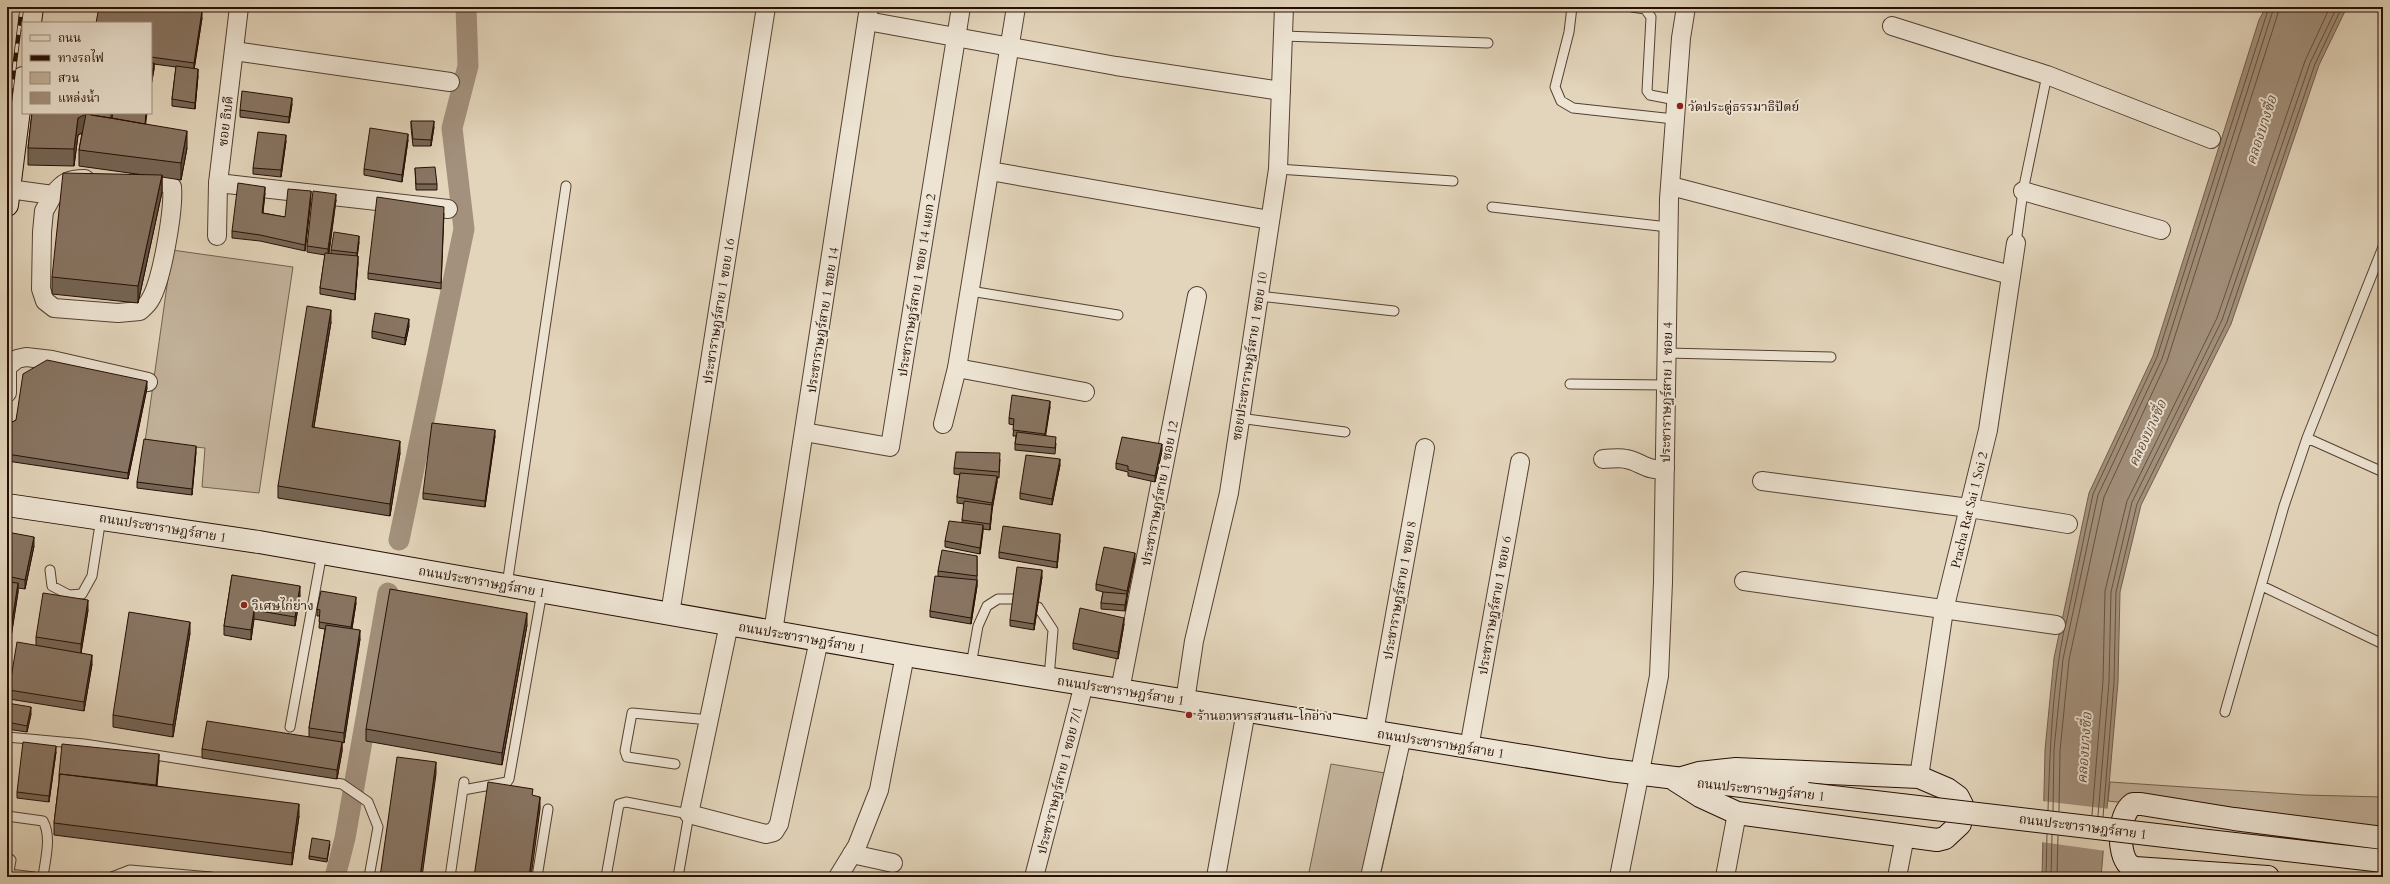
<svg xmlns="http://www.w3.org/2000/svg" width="2390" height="884" font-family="Cardo,'Noto Serif Thai',serif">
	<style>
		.green { fill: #c3b39c; stroke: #746050 }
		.water { fill: #a3917d; stroke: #715d4d }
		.pier { fill: #e3d5bb }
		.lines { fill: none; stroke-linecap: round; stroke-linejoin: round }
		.shore { stroke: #645040; stroke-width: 1 }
		.canal { stroke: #a3917d; stroke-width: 21 }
		.lane-casing { stroke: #554032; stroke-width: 11 }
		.street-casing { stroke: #554032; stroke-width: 20 }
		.secondary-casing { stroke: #260e04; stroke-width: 24 }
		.lane { stroke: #ede4d3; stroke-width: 9 }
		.street { stroke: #ede4d3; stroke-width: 18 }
		.secondary { stroke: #ede4d3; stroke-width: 22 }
		.rail-casing { stroke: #260e04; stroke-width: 4.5 }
		.rail { stroke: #ede4d3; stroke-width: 3; stroke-dasharray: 9; stroke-linecap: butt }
		.secondary-bridge-casing { stroke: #260e04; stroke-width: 24; stroke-linecap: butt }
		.secondary-bridge { stroke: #ede4d3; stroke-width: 22 }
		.wall { fill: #756555; stroke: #260e04 }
		.shaded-wall { fill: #5f5245; stroke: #260e04 }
		.building { fill: #887563; stroke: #260e04 }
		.poi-dot { fill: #8f2418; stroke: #ede4d3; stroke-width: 1.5 }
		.labels { text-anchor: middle; stroke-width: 4; stroke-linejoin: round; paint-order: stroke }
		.poi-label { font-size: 13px; fill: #260e04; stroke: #ede4d3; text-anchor: start }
		.street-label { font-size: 13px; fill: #260e04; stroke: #ede4d3 }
		.water-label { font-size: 14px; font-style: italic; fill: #5e493a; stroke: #ede4d3 }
	</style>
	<rect width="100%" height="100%" fill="#e3d5bb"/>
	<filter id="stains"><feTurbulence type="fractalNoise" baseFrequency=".005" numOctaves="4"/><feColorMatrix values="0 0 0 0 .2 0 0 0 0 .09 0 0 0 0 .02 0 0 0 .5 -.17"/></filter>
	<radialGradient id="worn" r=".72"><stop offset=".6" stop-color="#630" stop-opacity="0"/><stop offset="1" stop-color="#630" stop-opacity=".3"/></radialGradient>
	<path class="green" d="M 172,250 L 293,267 L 259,493 L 202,487 L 205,448 L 145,442 Z
		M 1331,764 L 1403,776 L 1380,877 L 1308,877 Z
		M 2110,782 L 2305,795 L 2383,797 L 2383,831 L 2108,801 Z"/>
	<path class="water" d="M 2266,7 L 2347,7 L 2319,65 L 2231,324 L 2141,505 L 2120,592 L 2118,682 L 2101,877 L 2042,877 L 2045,750 L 2054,658 L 2089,493 L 2153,356 L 2259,20 Z"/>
	<path class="pier" d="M 2042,801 L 2110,809 L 2106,851 L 2041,842 Z"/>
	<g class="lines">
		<path class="shore" d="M 2066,624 L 2093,494 L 2157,357 L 2269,7
			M 2048,810 C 2050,750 2052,689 2064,630
			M 2053,811 L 2054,750 L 2063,659 L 2098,495 L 2162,359 L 2274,7
			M 2059,811 L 2060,751 L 2069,660 L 2104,497 L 2167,361 L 2280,7
			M 2092,815 L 2103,681 L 2105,591 L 2127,501 L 2217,318 L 2305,61 L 2330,7
			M 2098,816 L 2109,682 L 2111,592 L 2132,502 L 2222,320 L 2310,63 L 2337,7
			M 2103,817 L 2114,682 L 2116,592 L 2137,504 L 2227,322 L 2315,64 L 2342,7
			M 2046,877 L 2047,834
			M 2051,877 L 2052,835
			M 2057,877 L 2058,836"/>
		<path class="canal" d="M 399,540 L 464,229 L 452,128 L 468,66 L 466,7
			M 335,877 L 345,838 L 388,593"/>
		<defs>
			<path id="lane" d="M 1572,7 L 1569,32 L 1555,87 L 1561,101 L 1573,108 L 1674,119
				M 1632,7 L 1645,9 L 1651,17 L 1647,91 L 1650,95 L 1676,100
				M 1283,36 L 1488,43
				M 1278,169 L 1453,181
				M 1492,207 L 1668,227
				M 2016,243 L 2023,191 L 2047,75
				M 970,291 L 1118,315
				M 1259,296 L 1394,311
				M 1667,353 L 1831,357
				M 1570,384 L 1666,385
				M 1239,418 L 1345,432
				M 2307,438 L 2383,472
				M 50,570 L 52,586 L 69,595 L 82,594 L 92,576 L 101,518
				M 507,585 L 566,186
				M 2262,586 L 2383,644
				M 971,665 L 978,626 L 987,606 L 998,599 L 1014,599 L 1038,607 L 1053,630 L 1049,678
				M 2225,712 L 2284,506 L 2307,438 L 2383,247
				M 290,727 L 322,553
				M 7,737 L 84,744 L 342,784 L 368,802 L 378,827 L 369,877
				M 675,764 L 627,757 L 625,751 L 632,713 L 710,720
				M 463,790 L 507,782 L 509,779 L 542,592
				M 7,816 L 43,821 C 52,837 45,860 43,877
				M 7,857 L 11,860 L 8,877
				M 9,874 L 34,877
				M 112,877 L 130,870 L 211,877
				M 450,877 L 464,782
				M 537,877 L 548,809
				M 606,877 L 619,804 L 626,802 L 689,814 L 678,877"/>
			<g id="street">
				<path d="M 867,21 L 1116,66 L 1281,91"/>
				<path d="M 1892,26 L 2047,75 L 2211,139"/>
				<path d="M 234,51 L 450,82"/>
				<path d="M 990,171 L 1270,220"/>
				<path d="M 218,183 L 448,209"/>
				<path d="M 1671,186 L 2011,275"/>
				<path d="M 9,189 L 53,195 L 44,211 L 42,232 L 41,289 L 45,301 L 54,308 L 118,313 L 140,311 C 143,308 148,304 150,300 C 162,281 174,209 172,187 L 160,180 L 137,180"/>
				<path d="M 2023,191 L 2161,230"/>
				<path d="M 53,195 C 63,182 69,179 85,179"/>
				<path d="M 217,236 L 218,183 L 239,7"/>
				<path d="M 7,367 L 17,359 L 26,357 L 52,360 L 148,382"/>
				<path d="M 7,367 L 7,393"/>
				<path d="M 957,368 L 1085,392"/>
				<path d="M 943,424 L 957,368 L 1016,7"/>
				<path d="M 804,432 L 890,447 L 961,7"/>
				<path d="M 1603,459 C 1611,459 1619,457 1626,459 C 1640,461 1649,473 1665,468"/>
				<path d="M 1762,481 L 1969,508 L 2068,524"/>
				<path d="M 1744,581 L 2056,625"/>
				<path d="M 670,614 L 766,7"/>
				<path d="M 729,624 L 689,814 L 766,834 L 774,832 L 779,824 L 819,640"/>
				<path d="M 773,632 L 869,7"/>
				<path d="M 1120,690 L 1197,296"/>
				<path d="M 1185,701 L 1194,641 L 1229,493 L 1278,169 L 1284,7"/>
				<path d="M 1374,732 L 1425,448"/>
				<path d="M 1469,748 L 1520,462"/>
				<path id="s1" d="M 1919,777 L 1944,610 L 1988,430 L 2016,243"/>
				<path d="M 852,854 L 893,863"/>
				<path d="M 838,877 L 857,846 L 879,790 L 905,655"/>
				<path d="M 1034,877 L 1084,684"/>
				<path d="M 1216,877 L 1246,711"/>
				<path d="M 1370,877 L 1402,736"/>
				<path d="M 1619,877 L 1659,676 L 1663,582 L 1669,199 L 1681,38 L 1686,7"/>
				<path d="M 1725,877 L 1737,813"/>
				<path d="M 1897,877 L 1905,836"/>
			</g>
			<path id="secondary" d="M 30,23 L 32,7
				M 7,205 L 23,78
				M 7,505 L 259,542 L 911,656 L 1610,770 L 1807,794
				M 1736,769 L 1919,777 L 1947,789 L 1958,797 L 1962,805 L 1960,824 L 1945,838 L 1937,840 L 1737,813 L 1700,796 L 1675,780 L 1699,773 Z
				M 2182,838 L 2383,861
				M 2268,877 L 2135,868 L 2129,865 C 2117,853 2118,814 2133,804 L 2141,804 L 2234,819 L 2383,838"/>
		</defs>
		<use href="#lane" class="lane-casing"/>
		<use href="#street" class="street-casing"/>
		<use href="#secondary" class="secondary-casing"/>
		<use href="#lane" class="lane"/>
		<use href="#street" class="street"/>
		<use href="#secondary" class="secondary"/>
		<defs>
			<path id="rail" d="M 7,124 L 22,7"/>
		</defs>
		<use href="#rail" class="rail-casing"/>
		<use href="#rail" class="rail"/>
		<defs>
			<path id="secondary-bridge" d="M 1807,794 L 2182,838"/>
		</defs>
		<use href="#secondary-bridge" class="secondary-bridge-casing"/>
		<use href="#secondary-bridge" class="secondary-bridge"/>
	</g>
	<path class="wall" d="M 202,18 L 194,69 L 198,76 L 195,109 L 172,106 L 172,99 L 176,67 L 154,64 L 154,69 L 151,86 L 151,23 Z
		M 292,104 L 289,123 L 240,117 L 240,110 Z
		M 32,113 L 88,113 L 88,114 L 91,115 L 112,113 L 112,118 L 146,124 L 187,148 L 181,180 L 162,177 L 162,192 L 138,303 L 52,294 L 52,277 L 144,175 L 79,166 L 79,150 L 82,133 L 78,135 L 74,166 L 28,165 L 28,148 Z
		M 411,121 L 434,127 L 431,146 L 413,146 L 411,127 Z
		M 408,140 L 402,182 L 364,175 L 364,169 Z
		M 286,141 L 281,177 L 253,174 L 253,168 Z
		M 415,168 L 437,184 L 437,190 L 416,190 Z
		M 265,193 L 263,213 L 285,217 L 311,198 L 305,251 L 260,241 L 232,238 L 232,231 Z
		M 336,200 L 329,254 L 331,254 L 331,250 L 359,242 L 357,256 L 358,263 L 355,300 L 320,294 L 320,288 L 325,255 L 307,252 L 307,246 Z
		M 444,213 L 441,289 L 368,279 L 368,273 Z
		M 331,322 L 314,427 L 400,453 L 390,516 L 278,498 L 278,486 Z
		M 409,326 L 405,345 L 372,338 L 372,331 Z
		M 147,388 L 128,479 L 7,461 L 7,425 L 16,420 Z
		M 1050,407 L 1045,435 L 1056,443 L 1055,454 L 1015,450 L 1015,444 L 1016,436 L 1013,436 L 1014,425 L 1009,424 L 1009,418 Z
		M 495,436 L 485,507 L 423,499 L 423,493 Z
		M 1162,451 L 1155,482 L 1128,476 L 1128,472 L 1116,469 L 1116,463 Z
		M 196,452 L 192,495 L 137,488 L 137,482 Z
		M 1000,459 L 999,478 L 997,478 L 997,482 L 992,510 L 990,530 L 983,529 L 980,554 L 945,547 L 945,541 L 962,522 L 964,504 L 957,503 L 957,497 L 960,475 L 954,474 L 954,468 Z
		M 1060,465 L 1052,505 L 1020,499 L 1020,493 Z
		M 7,532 L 34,546 L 25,589 L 18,588 L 18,592 L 7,663 Z
		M 1060,540 L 1057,568 L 999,558 L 999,552 Z
		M 977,556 L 977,586 L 971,624 L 930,617 L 930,611 L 938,576 L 938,571 Z
		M 1135,559 L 1127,597 L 1125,611 L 1101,609 L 1101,603 L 1103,592 L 1096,590 L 1096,584 Z
		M 232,575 L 300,595 L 295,626 L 254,619 L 251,640 L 224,635 L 224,626 Z
		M 1042,577 L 1034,630 L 1010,626 L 1010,620 Z
		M 356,603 L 352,629 L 360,639 L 344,743 L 342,742 L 342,751 L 337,779 L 202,758 L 202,749 L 309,737 L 309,728 L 325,629 L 319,628 L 320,616 L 317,616 L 317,609 Z
		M 88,610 L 81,653 L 92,664 L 84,711 L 9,699 L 9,690 L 36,646 L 36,637 Z
		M 1124,624 L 1118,659 L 1073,649 L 1073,643 Z
		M 527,625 L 502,765 L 366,741 L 366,729 Z
		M 190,633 L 173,737 L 113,727 L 113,715 Z
		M 7,703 L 31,714 L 27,732 L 7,729 Z
		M 56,752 L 49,802 L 17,798 L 17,792 Z
		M 159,761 L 157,786 L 299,816 L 292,865 L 54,835 L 54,823 L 59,781 L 59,775 Z
		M 330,844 L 327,862 L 309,859 L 309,856 Z"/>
	<path class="shaded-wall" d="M 202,11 L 202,18 L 194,70 L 194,63 Z
		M 154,63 L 154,69 L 151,86 L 151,79 Z
		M 198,69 L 198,76 L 195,109 L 195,103 Z
		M 292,98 L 292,104 L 289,123 L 289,117 Z
		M 86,113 L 88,113 L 86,131 L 78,135 L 74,166 L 74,149 L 78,118 Z
		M 146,113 L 147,113 L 144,137 L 144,131 Z
		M 434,121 L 434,127 L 431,146 L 431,140 Z
		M 187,131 L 187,148 L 181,180 L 181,163 Z
		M 408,134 L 408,140 L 402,182 L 402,175 Z
		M 286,135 L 286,141 L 281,177 L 281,170 Z
		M 162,175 L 162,192 L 138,303 L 138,286 Z
		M 265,187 L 265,193 L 262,219 L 262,213 Z
		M 311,191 L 311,198 L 305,251 L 305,245 Z
		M 336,194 L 336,200 L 328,256 L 328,249 Z
		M 359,236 L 359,242 L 357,259 L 357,253 Z
		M 358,256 L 358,263 L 355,300 L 355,294 Z
		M 331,310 L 331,322 L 312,438 L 312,427 Z
		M 409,319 L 409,326 L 405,345 L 405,338 Z
		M 147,381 L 147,388 L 128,479 L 128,473 Z
		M 1050,401 L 1050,407 L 1045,440 L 1045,434 Z
		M 495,430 L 495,436 L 485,507 L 485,501 Z
		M 400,441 L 400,453 L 390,516 L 390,504 Z
		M 1162,444 L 1162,451 L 1155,482 L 1155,476 Z
		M 196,446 L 196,452 L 192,495 L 192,489 Z
		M 1060,459 L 1060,465 L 1052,505 L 1052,499 Z
		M 997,476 L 997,482 L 992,510 L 992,503 Z
		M 992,505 L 992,511 L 990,530 L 990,524 Z
		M 983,525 L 983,532 L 980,554 L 980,548 Z
		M 1060,534 L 1060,540 L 1057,568 L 1057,562 Z
		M 34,537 L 34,546 L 25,589 L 25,580 Z
		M 1135,553 L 1135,559 L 1127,597 L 1127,591 Z
		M 1042,570 L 1042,577 L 1034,630 L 1034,624 Z
		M 977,580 L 977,586 L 971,624 L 971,618 Z
		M 18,583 L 18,592 L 7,663 L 7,654 Z
		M 300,586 L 300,595 L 295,626 L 295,617 Z
		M 1127,594 L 1127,600 L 1125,611 L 1125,605 Z
		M 356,597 L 356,603 L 351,634 L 351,627 Z
		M 88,600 L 88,610 L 81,653 L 81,644 Z
		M 254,610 L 254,619 L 251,640 L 251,630 Z
		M 527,613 L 527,625 L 502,765 L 502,753 Z
		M 1124,618 L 1124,624 L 1118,659 L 1118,652 Z
		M 190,622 L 190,633 L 173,737 L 173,725 Z
		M 360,630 L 360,639 L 344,743 L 344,733 Z
		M 92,655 L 92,664 L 84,711 L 84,702 Z
		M 31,707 L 31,714 L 27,732 L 27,726 Z
		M 342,742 L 342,751 L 337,779 L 337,770 Z
		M 56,746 L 56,752 L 49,802 L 49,796 Z
		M 159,754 L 159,761 L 156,791 L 156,785 Z
		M 436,762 L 436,774 L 422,877 L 420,877 Z
		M 540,797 L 540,809 L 531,877 L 529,877 Z
		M 299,804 L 299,816 L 292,865 L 292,853 Z"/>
	<path class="building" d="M 99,7 L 173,7 L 202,11 L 194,63 L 151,57 L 151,23 L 96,23 Z
		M 151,63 L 154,63 L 151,79 Z
		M 176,66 L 198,69 L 195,103 L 172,99 Z
		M 242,91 L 292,98 L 289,117 L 240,110 Z
		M 32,113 L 86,113 L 86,114 L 78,118 L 74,149 L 28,148 Z
		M 91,113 L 111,113 L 111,118 L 91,115 Z
		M 113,113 L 146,113 L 145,124 L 112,118 Z
		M 86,114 L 187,131 L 181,163 L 79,150 Z
		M 411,121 L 434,121 L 431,140 L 413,139 Z
		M 370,128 L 408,134 L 402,175 L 364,169 Z
		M 258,132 L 286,135 L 281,170 L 253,168 Z
		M 435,167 L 437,184 L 416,184 L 415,168 Z
		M 63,173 L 162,175 L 138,286 L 52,277 Z
		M 238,183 L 265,187 L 262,213 L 285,217 L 288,189 L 311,191 L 305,245 L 260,235 L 232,231 Z
		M 313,191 L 336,194 L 328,249 L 307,246 Z
		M 377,197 L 444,207 L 441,283 L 368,273 Z
		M 334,232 L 359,236 L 357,253 L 331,250 Z
		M 325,253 L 358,256 L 355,294 L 320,288 Z
		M 307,306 L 331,310 L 312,427 L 400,441 L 390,504 L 278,486 Z
		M 375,313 L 409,319 L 405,338 L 372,331 Z
		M 47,360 L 147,381 L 128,473 L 7,454 L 7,425 L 16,420 L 23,374 Z
		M 1012,395 L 1050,401 L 1045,434 L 1013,430 L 1014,419 L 1009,418 Z
		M 432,423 L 495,430 L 485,501 L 423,493 Z
		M 1017,432 L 1056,437 L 1055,448 L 1015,444 Z
		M 1122,437 L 1162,444 L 1155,476 L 1128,470 L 1128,466 L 1116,463 Z
		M 144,439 L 196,446 L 192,489 L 137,482 Z
		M 956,452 L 1000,453 L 999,472 L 954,468 Z
		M 1026,455 L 1060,459 L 1052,499 L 1020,493 Z
		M 960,473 L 997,476 L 992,503 L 957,497 Z
		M 964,501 L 992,505 L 990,524 L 962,520 Z
		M 949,521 L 983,525 L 980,548 L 945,541 Z
		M 1003,526 L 1060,534 L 1057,562 L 999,552 Z
		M 7,532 L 34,537 L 25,580 L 7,576 Z
		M 1104,547 L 1135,553 L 1127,591 L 1096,584 Z
		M 942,550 L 977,556 L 977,576 L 938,571 Z
		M 1017,567 L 1042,570 L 1034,624 L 1010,620 Z
		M 232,575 L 300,586 L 295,617 L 254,610 L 251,630 L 224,626 Z
		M 935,576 L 977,580 L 971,618 L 930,611 Z
		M 7,582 L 18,583 L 7,654 Z
		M 390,589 L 527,613 L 502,753 L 366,729 Z
		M 321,591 L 356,597 L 351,627 L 319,622 L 320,610 L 317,609 Z
		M 1103,592 L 1127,594 L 1125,605 L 1101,603 Z
		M 43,593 L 88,600 L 81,644 L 36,637 Z
		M 1080,608 L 1124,618 L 1118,652 L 1073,643 Z
		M 129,612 L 190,622 L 173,725 L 113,715 Z
		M 326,625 L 360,630 L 344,733 L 309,728 Z
		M 17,642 L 92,655 L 84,702 L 9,690 Z
		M 7,703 L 31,707 L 27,726 L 7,722 Z
		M 207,721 L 342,742 L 337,770 L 202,749 Z
		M 23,742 L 56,746 L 49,796 L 17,792 Z
		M 62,744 L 159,754 L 156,785 L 113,780 L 60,774 L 60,775 L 59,775 Z
		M 397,757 L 436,762 L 420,877 L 380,877 Z
		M 60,774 L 299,804 L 292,853 L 54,823 Z
		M 488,782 L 533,789 L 532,795 L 540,797 L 529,877 L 474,877 Z
		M 312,838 L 330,841 L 327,859 L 309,856 Z
		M 258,874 L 284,877 L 258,877 Z
		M 295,874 L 315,877 L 295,877 Z"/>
	<g class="poi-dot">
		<circle cx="1680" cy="106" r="4"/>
		<circle cx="244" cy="605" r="4"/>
		<circle cx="1189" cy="715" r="4"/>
	</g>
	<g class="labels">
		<g class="poi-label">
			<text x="1688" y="111">วัดประดู่ธรรมาธิปัตย์</text>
			<text x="252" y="610">วิเศษไก่ย่าง</text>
			<text x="1197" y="720">ร้านอาหารสวนสน-โกอ่าง</text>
		</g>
		<g class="street-label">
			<text transform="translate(225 121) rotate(-83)" y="5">ซอย ธิบดี</text>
			<text transform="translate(916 285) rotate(-81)" y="5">ประชาราษฎร์สาย 1 ซอย 14 แยก 2</text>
			<text transform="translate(718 311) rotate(-81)" y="5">ประชาราษฎร์สาย 1 ซอย 16</text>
			<text transform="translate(822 320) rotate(-81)" y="5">ประชาราษฎร์สาย 1 ซอย 14</text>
			<text transform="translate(1249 356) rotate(-81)" y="5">ซอยประชาราษฎร์สาย 1 ซอย 10</text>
			<text transform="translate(1666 392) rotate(-89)" y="5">ประชาราษฎร์สาย 1 ซอย 4</text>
			<text transform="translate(1159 493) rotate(-79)" y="5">ประชาราษฎร์สาย 1 ซอย 12</text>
			<text dy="5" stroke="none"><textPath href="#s1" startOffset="272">Pracha Rat Sai 1 Soi 2</textPath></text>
			<text transform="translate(163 527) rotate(9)" y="5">ถนนประชาราษฎร์สาย 1</text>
			<text transform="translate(482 581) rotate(10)" y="5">ถนนประชาราษฎร์สาย 1</text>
			<text transform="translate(1399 590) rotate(-80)" y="5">ประชาราษฎร์สาย 1 ซอย 8</text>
			<text transform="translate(1494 605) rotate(-80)" y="5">ประชาราษฎร์สาย 1 ซอย 6</text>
			<text transform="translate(802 637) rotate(10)" y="5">ถนนประชาราษฎร์สาย 1</text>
			<text transform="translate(1121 690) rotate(9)" y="5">ถนนประชาราษฎร์สาย 1</text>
			<text transform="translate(1441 743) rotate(9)" y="5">ถนนประชาราษฎร์สาย 1</text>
			<text transform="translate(1059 780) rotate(-76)" y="5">ประชาราษฎร์สาย 1 ซอย 7/1</text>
			<text transform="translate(1761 789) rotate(6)" y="5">ถนนประชาราษฎร์สาย 1</text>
			<text transform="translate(2083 826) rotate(7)" y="5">ถนนประชาราษฎร์สาย 1</text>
		</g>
		<g class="water-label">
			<text transform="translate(2261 130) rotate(-72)" y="5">คลองบางซื่อ</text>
			<text transform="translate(2147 433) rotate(-65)" y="5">คลองบางซื่อ</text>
			<text transform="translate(2084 748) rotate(-86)" y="5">คลองบางซื่อ</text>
		</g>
	</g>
	<rect width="2390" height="884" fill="none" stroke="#e3d5bb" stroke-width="24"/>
	<rect x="8" y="8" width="2374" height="868" fill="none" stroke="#260e04" stroke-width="2"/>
	<rect x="12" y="12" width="2366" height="860" fill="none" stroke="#260e04"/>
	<rect x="22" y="22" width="130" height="92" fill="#ede4d3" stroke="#9d8e80"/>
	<rect x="30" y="35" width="20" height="6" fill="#ede4d3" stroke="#9d8e80"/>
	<text x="58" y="42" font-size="12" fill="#260e04">ถนน</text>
	<rect x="30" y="55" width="20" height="6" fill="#260e04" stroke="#9d8e80"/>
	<text x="58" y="62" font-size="12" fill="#260e04">ทางรถไฟ</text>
	<rect x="30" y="72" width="20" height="12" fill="#c3b39c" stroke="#9d8e80"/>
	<text x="58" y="82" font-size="12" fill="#260e04">สวน</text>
	<rect x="30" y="92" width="20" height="12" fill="#a3917d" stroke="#9d8e80"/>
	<text x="58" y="102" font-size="12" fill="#260e04">แหล่งน้ำ</text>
	<rect width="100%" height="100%" filter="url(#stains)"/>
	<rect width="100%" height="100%" fill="url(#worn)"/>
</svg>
